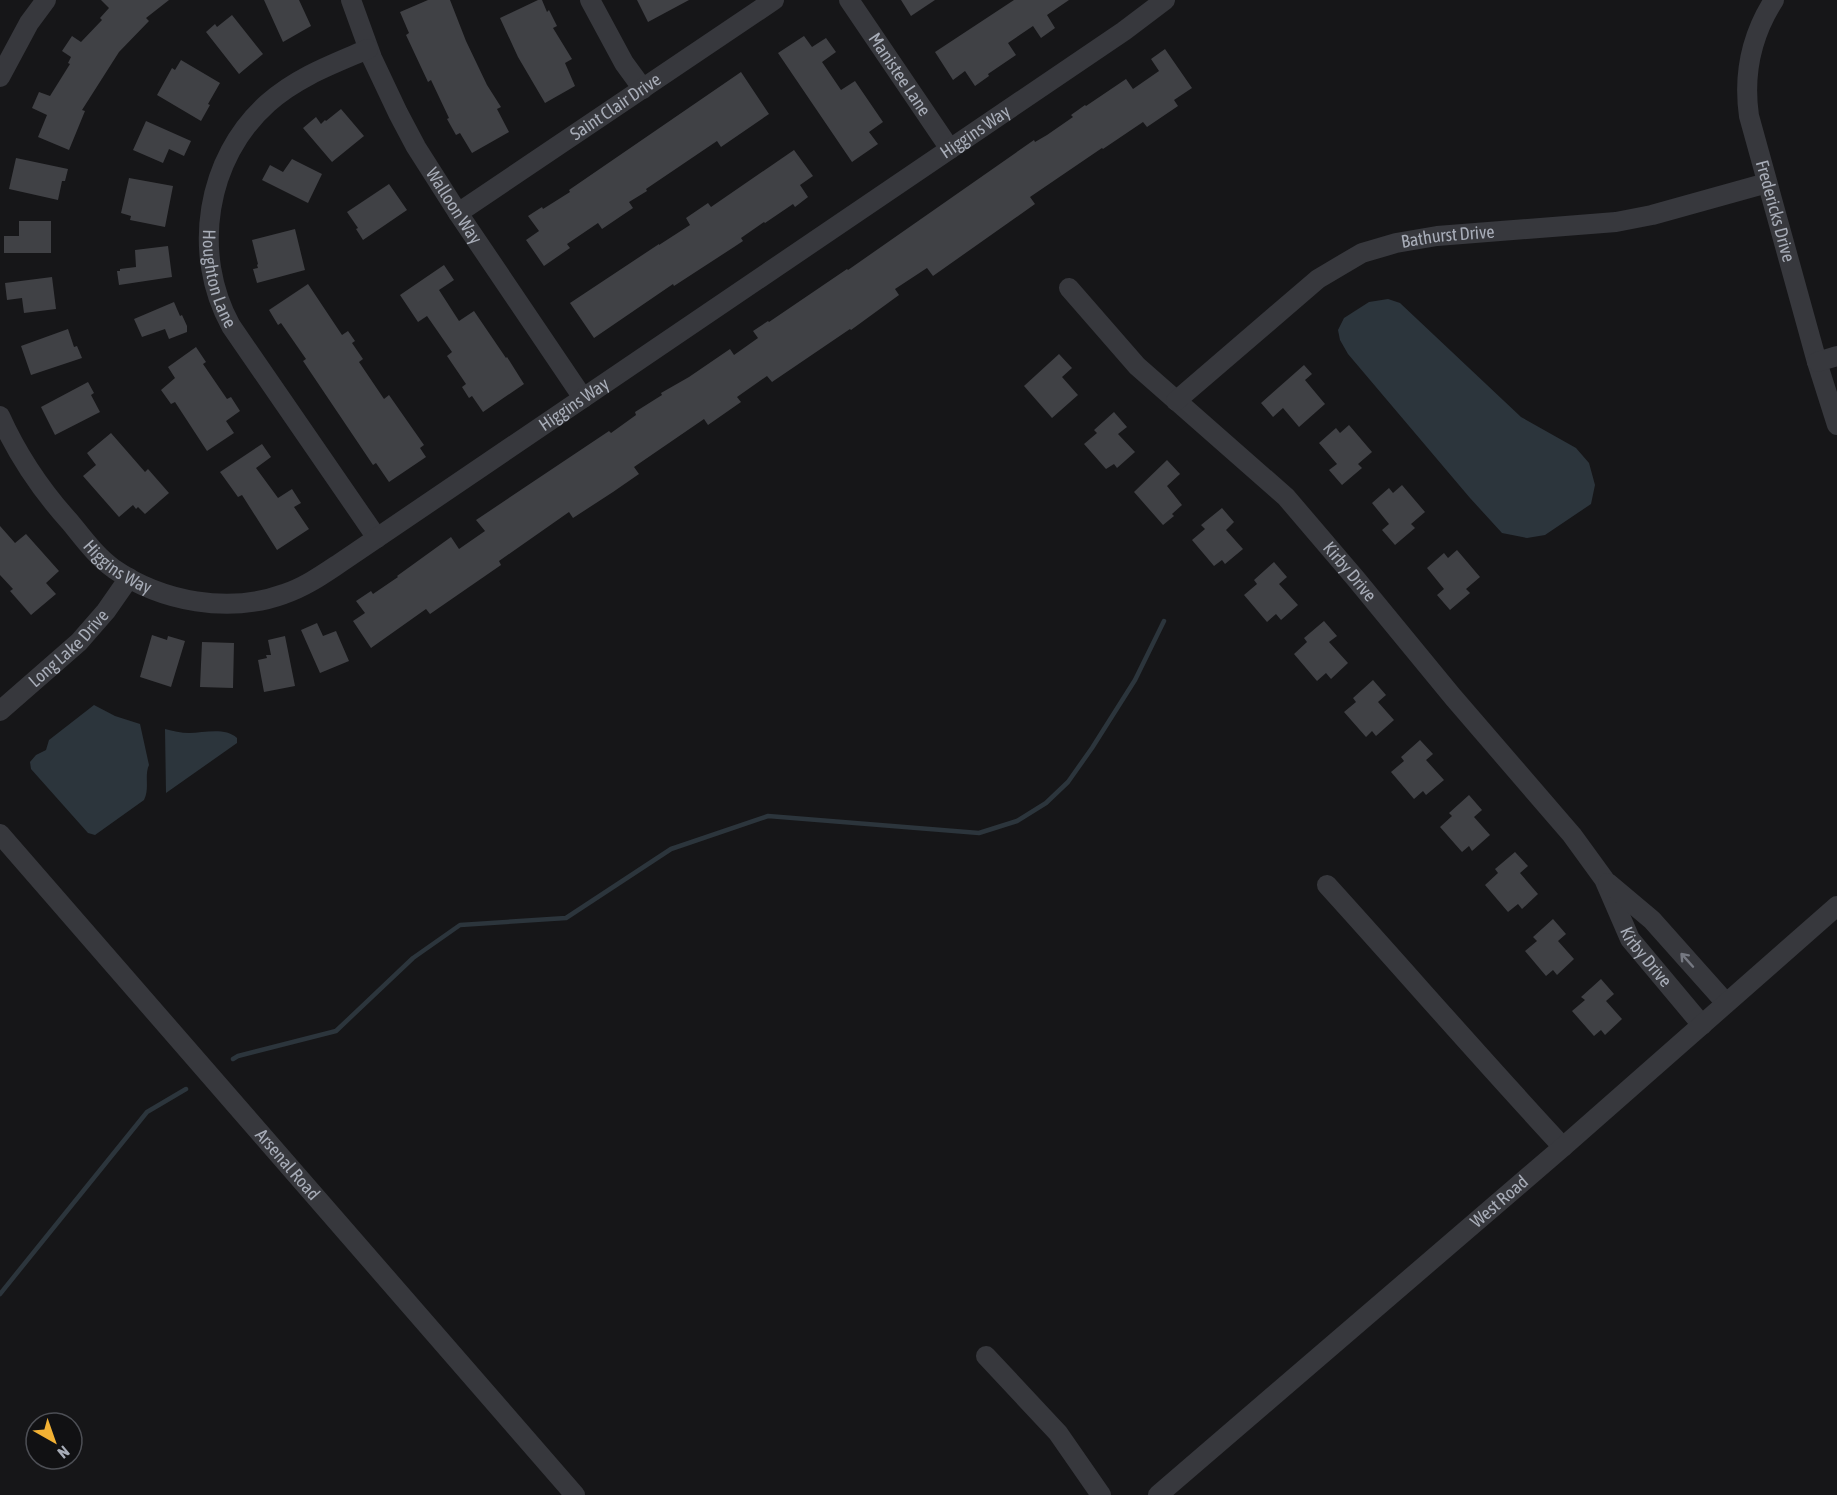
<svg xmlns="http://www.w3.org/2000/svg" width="1837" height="1495" font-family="'Asap Condensed',sans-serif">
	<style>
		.water { fill: #2c353c }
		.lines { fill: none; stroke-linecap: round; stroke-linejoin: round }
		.stream { stroke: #2c353c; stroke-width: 4.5 }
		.building { fill: #404145 }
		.minor { stroke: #37383d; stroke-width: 20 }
		.oneway { stroke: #757881 }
		.labels { text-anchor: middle; stroke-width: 4.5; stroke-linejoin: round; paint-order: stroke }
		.street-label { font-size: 18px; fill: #a8adb8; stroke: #111113 }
	</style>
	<rect width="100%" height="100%" fill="#161618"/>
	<path class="water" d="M 1388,299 L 1400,303 L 1521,417 L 1576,448 L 1589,463 L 1595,485 L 1591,504 L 1545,535 L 1527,538 L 1502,533 L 1470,498 L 1348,354 L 1340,340 L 1338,330 L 1344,318 L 1369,302 Z
		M 94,705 L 115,716 L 140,724 L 149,765 C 144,776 150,788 144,800 L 95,835 L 88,833 L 31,769 L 30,762 L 36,755 L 46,750 L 49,740 Z
		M 165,729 C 173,731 181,733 189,733 C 204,733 225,727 237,738 L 237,743 L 166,793 Z"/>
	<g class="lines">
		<path class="stream" d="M 233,1059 L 238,1056 L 336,1031 L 413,958 L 460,925 L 566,918 L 671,849 L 768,816 L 979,833 L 1017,821 L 1046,803 L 1068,782 L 1092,748 L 1135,680 L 1164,621
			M 0,1294 L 147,1112 L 186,1089"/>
	</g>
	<path class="building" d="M 101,0 L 169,0 L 146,18 L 149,21 L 119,52 L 82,110 L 85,111 L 69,150 L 38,137 L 47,115 L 32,108 L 39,92 L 50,96 L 70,64 L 68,63 L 71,57 L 62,51 L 72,36 L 81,42 L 102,20 L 100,18 L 109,8 Z
		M 264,0 L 299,0 L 311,26 L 283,42 Z
		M 428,0 L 450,0 L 466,41 L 487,85 L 501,107 L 497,109 L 509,132 L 472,153 L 460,133 L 456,135 L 447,119 L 449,118 L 431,80 L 428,82 L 406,35 L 409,33 L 400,12 Z
		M 538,0 L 542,0 L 547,12 L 549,10 L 557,26 L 553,28 L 572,59 L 565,63 L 575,86 L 545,103 L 518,57 L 500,18 Z
		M 637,0 L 689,0 L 648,22 Z
		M 901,0 L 935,0 L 911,16 Z
		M 1014,0 L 1069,0 L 1047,15 L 1055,28 L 1041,38 L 1033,26 L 1008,43 L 1016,55 L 988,74 L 989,76 L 975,86 L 965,71 L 953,80 L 935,52 Z
		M 232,15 L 263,54 L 239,74 L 206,32 L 215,24 L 217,27 Z
		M 804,36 L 812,47 L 826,38 L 836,52 L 822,62 L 841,90 L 855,81 L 883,122 L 869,132 L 878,144 L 852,162 L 778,53 Z
		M 1165,49 L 1192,88 L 1174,100 L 1178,106 L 1147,127 L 1143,122 L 1103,149 L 1102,148 L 1030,197 L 1035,204 L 933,276 L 927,268 L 895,289 L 899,295 L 851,330 L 850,329 L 772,382 L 767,376 L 737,397 L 741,402 L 708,425 L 704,419 L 634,467 L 639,474 L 613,492 L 573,518 L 569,512 L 499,561 L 501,565 L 430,614 L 426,609 L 371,648 L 353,621 L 365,613 L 356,601 L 371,591 L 373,594 L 398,577 L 397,576 L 451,537 L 459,549 L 485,531 L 476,520 L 491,510 L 609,431 L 611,433 L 636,415 L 635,412 L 662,395 L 661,393 L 689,377 L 730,349 L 734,355 L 758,338 L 753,331 L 768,321 L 769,322 L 847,269 L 848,270 L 1034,140 L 1035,142 L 1047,135 L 1073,117 L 1071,115 L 1085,105 L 1086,106 L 1126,79 L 1133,89 L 1159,71 L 1151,59 Z
		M 181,60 L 220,83 L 208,104 L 210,105 L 201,121 L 157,95 L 172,68 L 175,70 Z
		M 741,72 L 769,114 L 721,147 L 717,141 L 646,189 L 647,191 L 629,202 L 633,208 L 602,229 L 598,223 L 567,244 L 570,248 L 544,266 L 526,240 L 539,231 L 528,216 L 542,207 L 543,209 L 570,192 L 569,190 Z
		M 341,109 L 364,136 L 332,162 L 303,128 L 316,117 L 321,124 L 325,120 L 326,121 Z
		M 146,121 L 191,141 L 184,156 L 169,149 L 163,163 L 133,150 Z
		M 794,150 L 813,176 L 800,185 L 808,197 L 795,207 L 793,204 L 765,223 L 764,222 L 741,238 L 743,241 L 734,247 L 674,286 L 673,284 L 594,338 L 570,303 L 659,244 L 659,245 L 690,225 L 686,218 L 708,203 L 711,207 Z
		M 16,158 L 68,169 L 65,181 L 62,181 L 58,200 L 9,189 Z
		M 292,159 L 322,174 L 308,203 L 262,180 L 270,165 L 283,172 Z
		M 129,178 L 173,186 L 165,227 L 130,220 L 131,216 L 121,213 Z
		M 389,184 L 407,210 L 363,240 L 356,229 L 358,228 L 347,212 Z
		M 19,221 L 51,221 L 51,253 L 4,253 L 4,236 L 19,236 Z
		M 295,229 L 305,270 L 257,283 L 253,269 L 258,268 L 257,265 L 258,264 L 252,240 Z
		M 168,246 L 172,277 L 119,285 L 117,271 L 120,271 L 120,269 L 136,267 L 135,250 Z
		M 444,265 L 454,280 L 439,290 L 459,321 L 474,311 L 506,358 L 507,357 L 524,384 L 483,412 L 472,396 L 469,398 L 462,387 L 466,384 L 447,356 L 452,352 L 427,316 L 418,322 L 400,295 Z
		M 52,277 L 56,309 L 24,313 L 22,298 L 7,300 L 5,283 Z
		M 308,284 L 342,335 L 348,331 L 355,341 L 352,343 L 363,359 L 359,362 L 384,399 L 389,395 L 424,445 L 420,448 L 426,457 L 389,482 L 376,463 L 373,465 L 303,361 L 306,359 L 281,323 L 278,325 L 269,310 Z
		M 174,302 L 180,316 L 182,315 L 187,326 L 187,332 L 169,339 L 165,329 L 142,337 L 134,319 Z
		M 68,329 L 74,347 L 77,346 L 82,358 L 31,375 L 21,346 Z
		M 196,347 L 206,362 L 203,364 L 227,399 L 231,397 L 240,411 L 226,421 L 234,433 L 207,451 L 175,402 L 171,404 L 161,390 L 175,378 L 168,367 Z
		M 1059,354 L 1072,368 L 1062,377 L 1078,395 L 1052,418 L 1024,386 Z
		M 1304,365 L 1312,374 L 1305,380 L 1325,404 L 1299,427 L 1283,408 L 1273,417 L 1261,403 Z
		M 88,382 L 94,393 L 91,395 L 100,412 L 55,435 L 41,407 Z
		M 1114,412 L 1127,427 L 1118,434 L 1135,452 L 1117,468 L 1114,464 L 1106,469 L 1084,444 L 1097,433 L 1094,430 Z
		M 1349,425 L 1372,452 L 1358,464 L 1362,468 L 1342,485 L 1329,470 L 1337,464 L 1319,443 L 1336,428 L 1340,433 Z
		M 111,433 L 145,472 L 148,469 L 169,493 L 145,514 L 138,507 L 136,509 L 133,505 L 119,517 L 83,476 L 96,465 L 87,453 Z
		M 262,444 L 271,457 L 256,468 L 278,498 L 292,489 L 301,503 L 294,507 L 309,529 L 277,550 L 242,495 L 238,497 L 220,472 Z
		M 1167,460 L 1180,474 L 1167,486 L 1182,505 L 1172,514 L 1174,516 L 1163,525 L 1134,492 Z
		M 1402,485 L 1425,512 L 1411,524 L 1415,528 L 1395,545 L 1382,530 L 1389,524 L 1372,503 L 1389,488 L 1393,493 Z
		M 1222,508 L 1234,522 L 1226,530 L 1243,549 L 1225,564 L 1222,560 L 1214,566 L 1192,540 L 1205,529 L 1201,525 Z
		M 0,526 L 15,543 L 26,534 L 59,571 L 46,583 L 56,594 L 31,615 L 10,591 L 13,589 L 0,575 Z
		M 1457,550 L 1480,577 L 1466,589 L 1470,593 L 1450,610 L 1437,595 L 1444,589 L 1427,568 L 1444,553 L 1448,558 Z
		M 1274,562 L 1287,577 L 1279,584 L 1298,605 L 1281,620 L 1276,614 L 1267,622 L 1244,595 L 1257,584 L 1254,580 Z
		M 1324,621 L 1337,636 L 1329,642 L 1348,663 L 1331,679 L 1326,673 L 1317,681 L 1294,654 L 1307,642 L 1304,638 Z
		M 317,623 L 323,636 L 336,631 L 349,661 L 320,673 L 301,630 Z
		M 152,635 L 167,640 L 168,636 L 185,641 L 171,687 L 140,677 Z
		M 285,636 L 295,686 L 264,692 L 258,660 L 267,658 L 266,655 L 271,655 L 268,640 Z
		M 202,642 L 234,643 L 233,688 L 200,687 Z
		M 1373,680 L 1386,695 L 1378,702 L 1394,720 L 1376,736 L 1372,731 L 1366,737 L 1344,712 L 1356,702 L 1353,698 Z
		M 1420,740 L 1433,754 L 1426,760 L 1444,780 L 1426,795 L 1423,791 L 1414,799 L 1391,772 L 1404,761 L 1401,757 Z
		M 1469,795 L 1482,810 L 1474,817 L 1490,835 L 1472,851 L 1469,846 L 1462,852 L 1440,827 L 1452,816 L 1449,813 Z
		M 1515,852 L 1528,866 L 1520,873 L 1538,894 L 1522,909 L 1518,904 L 1508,912 L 1485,885 L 1498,873 L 1495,869 Z
		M 1553,919 L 1566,934 L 1558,941 L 1574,959 L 1557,975 L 1553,970 L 1546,976 L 1525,951 L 1537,941 L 1533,937 Z
		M 1601,979 L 1614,994 L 1606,1001 L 1622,1019 L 1605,1035 L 1601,1030 L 1594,1036 L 1572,1011 L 1585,1000 L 1581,997 Z"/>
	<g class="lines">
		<g class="minor">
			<path id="s1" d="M 351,0 L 372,58 L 398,113 L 416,147 L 458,213 L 583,398"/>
			<path d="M 590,0 L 624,63 L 643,89"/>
			<path id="s2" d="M 849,0 L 950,149"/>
			<path id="s3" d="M 1774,0 C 1751,36 1743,74 1749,116 L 1817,362 L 1837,425"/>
			<path id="s4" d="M 368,49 C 333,64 297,77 268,103 C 206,158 191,254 231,326 L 377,538"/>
			<path d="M 0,77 L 29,23 L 46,0"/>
			<path id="s5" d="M 458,213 L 774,0"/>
			<path id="s6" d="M 1069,288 L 1137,366 L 1286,497 L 1356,579 L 1453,697 L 1572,835 L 1604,879 L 1630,939 L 1702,1025"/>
			<path d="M 1817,362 L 1837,356"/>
			<path id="s7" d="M 1176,401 L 1318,279 L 1362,253 L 1396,243 L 1437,236 L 1616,222 L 1652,215 L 1767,183"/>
			<path id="s8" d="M 0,416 C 18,456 41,490 70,522 C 83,538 96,556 114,569 C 162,602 229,614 284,594 C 305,587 322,575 340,563 L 1124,31 L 1165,0"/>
			<path id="s9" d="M 0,711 L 79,642 L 106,611 L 129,578"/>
			<path id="s10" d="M 0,834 L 575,1495"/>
			<path d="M 1608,883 L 1652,920 L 1726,1003"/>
			<path d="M 1327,885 C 1406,972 1483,1061 1563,1147"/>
			<path d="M 986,1356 L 1058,1433 L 1101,1495"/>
			<path id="s11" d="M 1158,1495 L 1563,1147 L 1837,906"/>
		</g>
	</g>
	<defs><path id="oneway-shaft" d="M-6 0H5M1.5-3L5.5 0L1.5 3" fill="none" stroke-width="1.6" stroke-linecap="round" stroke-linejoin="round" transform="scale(1.5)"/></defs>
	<use class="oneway" href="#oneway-shaft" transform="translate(1687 960) rotate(-132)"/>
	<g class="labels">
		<g class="street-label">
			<text dy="6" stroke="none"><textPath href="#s2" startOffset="90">Manistee Lane</textPath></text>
			<text dy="6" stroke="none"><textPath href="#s5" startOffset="190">Saint Clair Drive</textPath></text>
			<text dy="6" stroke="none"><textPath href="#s8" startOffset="1202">Higgins Way</textPath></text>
			<text dy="6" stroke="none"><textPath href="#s1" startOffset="231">Walloon Way</textPath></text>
			<text dy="6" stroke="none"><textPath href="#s3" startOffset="220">Fredericks Drive</textPath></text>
			<text dy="6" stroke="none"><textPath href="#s7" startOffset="326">Bathurst Drive</textPath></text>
			<text dy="6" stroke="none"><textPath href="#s4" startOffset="308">Houghton Lane</textPath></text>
			<text dy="6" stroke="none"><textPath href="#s8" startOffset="717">Higgins Way</textPath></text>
			<text dy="6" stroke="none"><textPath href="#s8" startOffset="194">Higgins Way</textPath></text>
			<text dy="6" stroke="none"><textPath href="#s6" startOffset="400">Kirby Drive</textPath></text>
			<text dy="6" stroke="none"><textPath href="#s9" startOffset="93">Long Lake Drive</textPath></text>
			<text dy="6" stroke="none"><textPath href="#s6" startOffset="888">Kirby Drive</textPath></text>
			<text dy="6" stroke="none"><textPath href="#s10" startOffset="438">Arsenal Road</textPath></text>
			<text dy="6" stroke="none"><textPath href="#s11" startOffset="450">West Road</textPath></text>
		</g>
	</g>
	<g transform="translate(54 1441) rotate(140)"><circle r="28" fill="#111113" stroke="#4d4f55" stroke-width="1.5"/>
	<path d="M0-4.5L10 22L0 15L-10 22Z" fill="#f2b134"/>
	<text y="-9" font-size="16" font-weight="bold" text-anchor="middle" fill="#a8adb8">N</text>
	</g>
</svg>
